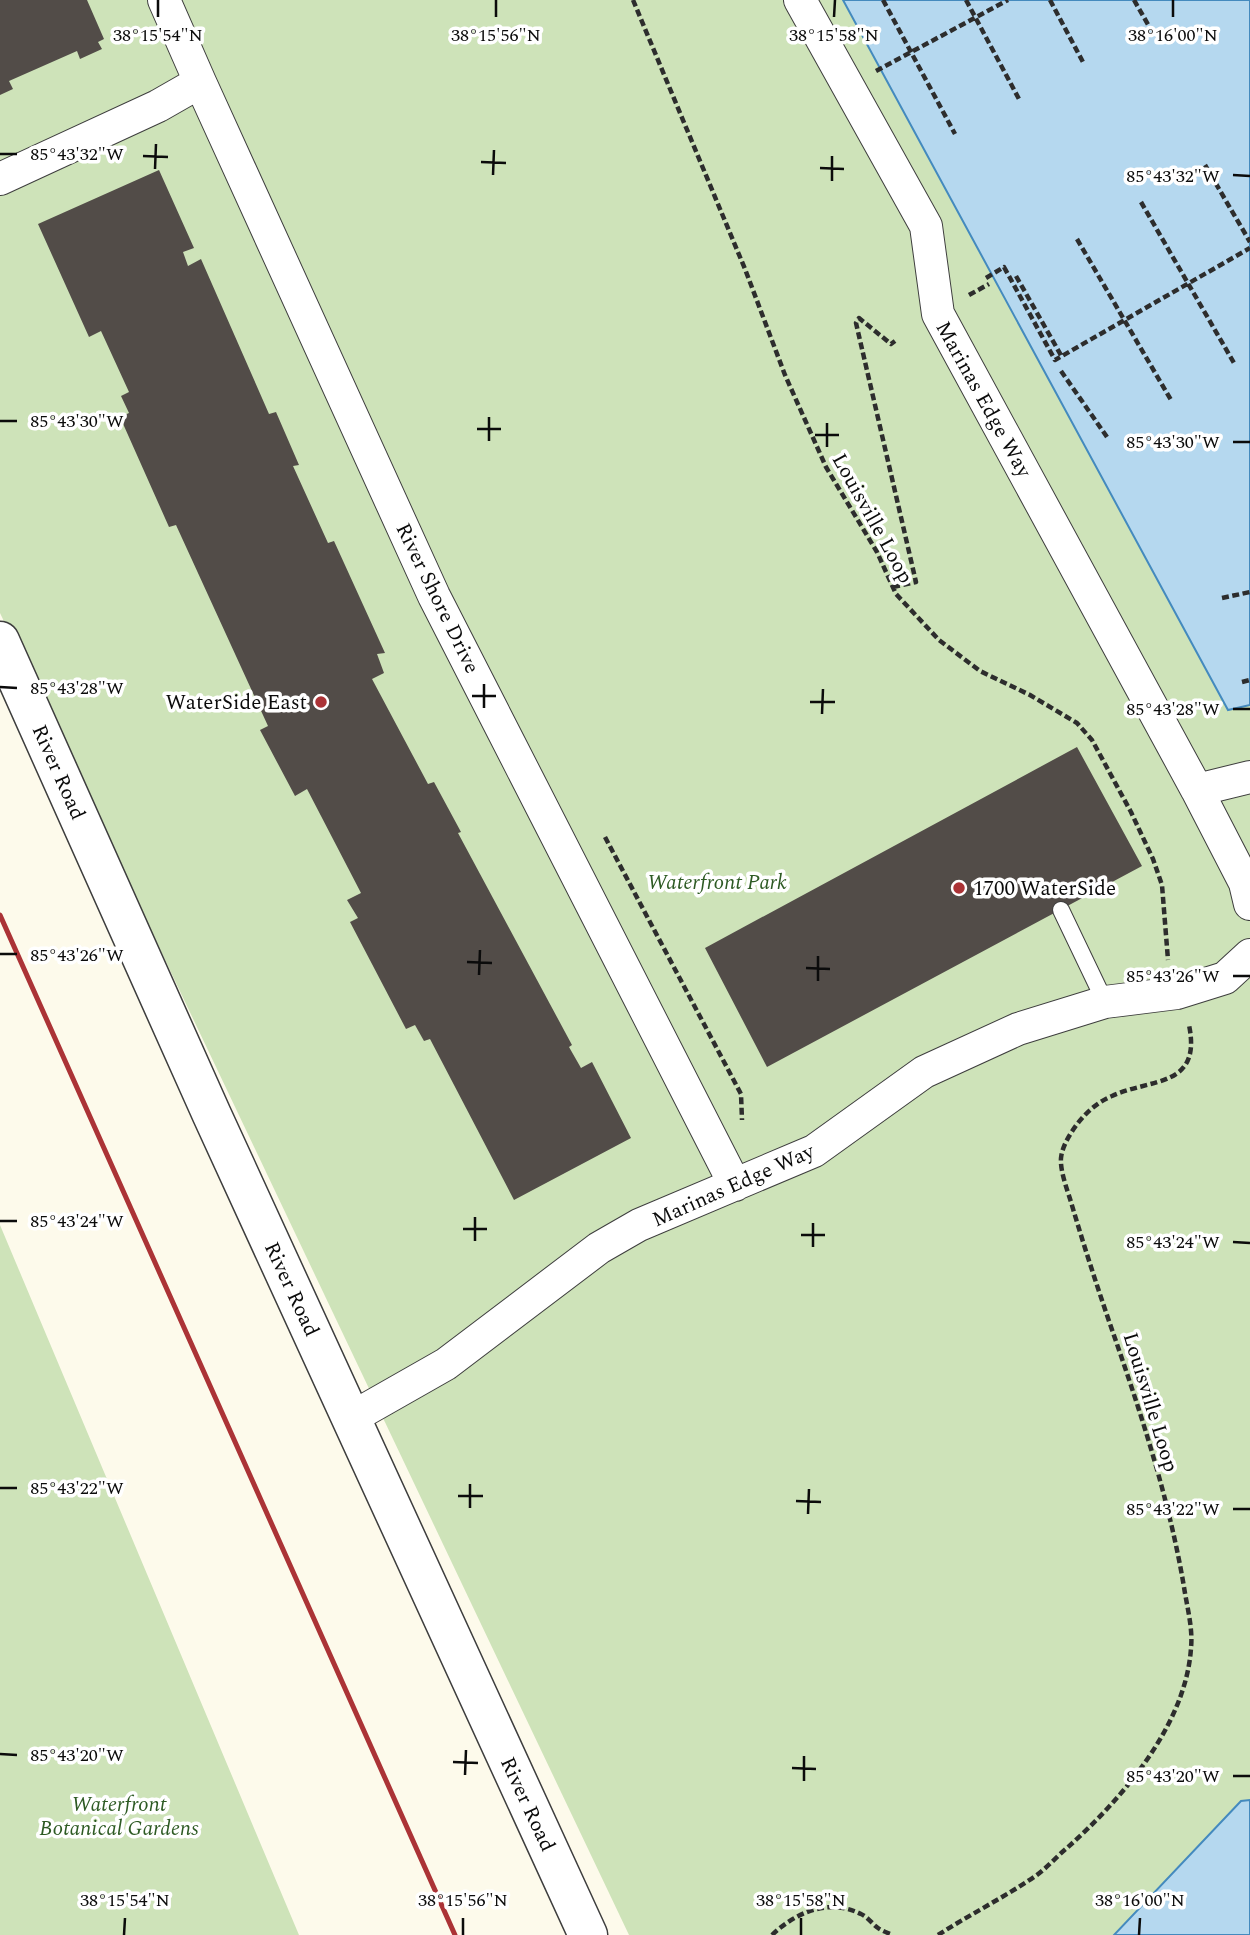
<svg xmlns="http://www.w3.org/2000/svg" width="1250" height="1935" font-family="Spectral,serif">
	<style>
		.green { fill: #cee3b9 }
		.water { fill: #b5d8ef; stroke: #448abe; stroke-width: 2 }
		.building { fill: #524c48 }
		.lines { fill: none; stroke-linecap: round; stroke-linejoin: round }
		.service-casing { stroke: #3e3e3e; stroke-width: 18 }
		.minor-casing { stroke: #3e3e3e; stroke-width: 34 }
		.tertiary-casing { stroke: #3e3e3e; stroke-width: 41 }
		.path { stroke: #2d2d2d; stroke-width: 4.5; stroke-dasharray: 7 3.5; stroke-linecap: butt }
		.service { stroke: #fff; stroke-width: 16 }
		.minor { stroke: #fff; stroke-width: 32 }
		.tertiary { stroke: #fff; stroke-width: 38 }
		.rail { stroke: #ab3336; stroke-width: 5 }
		.ticks { fill: none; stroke: #0b0b0b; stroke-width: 2.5 }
		.poi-dot { fill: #ab3336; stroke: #fff; stroke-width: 2.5 }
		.labels { text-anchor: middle; stroke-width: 7; stroke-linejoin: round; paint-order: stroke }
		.street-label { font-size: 21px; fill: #0b0b0b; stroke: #fff }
		.poi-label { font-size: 21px; fill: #0b0b0b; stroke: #fff; text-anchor: end }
		.park-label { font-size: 21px; font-style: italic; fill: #2d5a23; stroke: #fff }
		.ticks-label { font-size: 18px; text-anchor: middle; fill: #0b0b0b; stroke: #fff; stroke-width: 7; stroke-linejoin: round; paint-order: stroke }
	</style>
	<rect width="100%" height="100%" fill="#fdfaeb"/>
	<path class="green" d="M 0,0 L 843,0 L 1228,710 L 1250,705 L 1250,1935 L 629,1935 L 0,613 Z
		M 0,1225 L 299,1935 L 0,1935 Z"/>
	<path class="water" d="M 843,0 L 1250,0 L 1250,705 L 1228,710 Z
		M 1250,1800 L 1250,1935 L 1114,1935 L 1241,1801 Z"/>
	<path class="building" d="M 0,0 L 87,0 L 104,39 L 98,42 L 102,49 L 80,59 L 77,51 L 9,81 L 13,89 L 0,95 Z
		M 159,170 L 194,248 L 183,252 L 188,266 L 201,259 L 269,414 L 276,412 L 299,465 L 293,466 L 328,543 L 334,541 L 385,653 L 377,654 L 384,673 L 372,679 L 428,784 L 434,782 L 461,832 L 458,833 L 572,1045 L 569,1047 L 581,1068 L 592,1062 L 631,1138 L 514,1200 L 430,1039 L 424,1041 L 415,1025 L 406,1029 L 350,922 L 358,918 L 347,900 L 361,893 L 307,789 L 295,796 L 260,730 L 268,726 L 176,525 L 169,527 L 120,417 L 129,413 L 121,396 L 129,392 L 101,331 L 89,337 L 38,224 Z
		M 1077,747 L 1142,866 L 767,1067 L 705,948 Z"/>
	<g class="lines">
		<defs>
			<path id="service" d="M 1061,910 L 1105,1002"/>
			<path id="minor" d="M 164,0 L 200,82 L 434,596 L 735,1185
				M 800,0 L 926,226 L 938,314 L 1197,790
				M 0,179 L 158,106 L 200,82
				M 1250,777 L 1197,790 L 1245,883 L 1250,904
				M 351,1418 L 446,1364 L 599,1248 L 639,1225 L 814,1151 L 924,1072 L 1018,1029 L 1105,1002 L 1177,993 L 1225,978 L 1250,955"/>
			<path id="tertiary" d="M 0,641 L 212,1115 L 588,1935"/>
		</defs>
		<use href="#service" class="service-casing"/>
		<use href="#minor" class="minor-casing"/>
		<use href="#tertiary" class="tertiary-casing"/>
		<path class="path" d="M 633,0 L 745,269 L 785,375 L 826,467 L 877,552 L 896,594 L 939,640 L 980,671 L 1030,695 L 1077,723 L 1092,740 L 1131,812 L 1153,859 L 1162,885 L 1168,960
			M 883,0 L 955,134
			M 966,0 L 1019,99
			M 1050,0 L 1084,64
			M 1134,0 L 1150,28
			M 876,71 L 1008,0
			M 1205,165 L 1250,242
			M 1141,202 L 1234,363
			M 1077,239 L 1171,400
			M 1016,276 L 1062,357
			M 986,278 L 1004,267 L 1055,360 L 1250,248
			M 969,295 L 989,284
			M 1061,371 L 1107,437
			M 893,587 L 916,582 L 856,323 L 859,318 L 891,344 L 895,341
			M 1222,598 L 1250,592
			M 1242,682 L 1250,680
			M 605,837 L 741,1094 L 742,1120
			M 772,1935 C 796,1912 829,1898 861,1914 C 868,1917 872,1924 878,1928 C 882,1931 888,1933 893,1935
			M 938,1935 C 969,1915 1003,1898 1034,1877 C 1046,1869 1056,1857 1067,1848 C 1122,1799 1186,1725 1191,1648 C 1193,1628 1187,1607 1184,1587 C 1169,1498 1140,1410 1110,1324 C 1096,1283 1083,1243 1071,1202 C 1067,1189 1060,1171 1061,1158 C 1062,1149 1066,1141 1071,1133 C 1081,1117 1095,1103 1112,1096 C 1151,1078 1202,1088 1189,1025"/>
		<use href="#service" class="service"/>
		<use href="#minor" class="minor"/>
		<use href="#tertiary" class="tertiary"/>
		<path class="rail" d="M 0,915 L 455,1935"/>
	</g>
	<path class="ticks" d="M 158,17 L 158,0M 496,17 L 496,0M 834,17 L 835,0M 1173,17 L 1173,0M 0,154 L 17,154M 143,156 L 168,157M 481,162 L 506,163M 820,168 L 844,169M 155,169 L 156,144M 493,175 L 494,150M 1233,175 L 1250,176M 832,181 L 832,156M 0,421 L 17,421M 477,429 L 501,429M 815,435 L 839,435M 489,441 L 489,417M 1233,442 L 1250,442M 827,447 L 827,423M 0,687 L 17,688M 472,696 L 496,696M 810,702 L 835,702M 484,708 L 484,684M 1233,709 L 1250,709M 822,714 L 823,689M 0,954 L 17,954M 467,962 L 492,963M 806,968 L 830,969M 479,975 L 480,950M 1233,976 L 1250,976M 818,981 L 818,956M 0,1221 L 17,1221M 463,1229 L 487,1229M 801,1235 L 825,1235M 475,1241 L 475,1217M 1233,1242 L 1250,1243M 813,1247 L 813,1223M 0,1488 L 17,1488M 458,1496 L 483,1496M 796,1501 L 821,1502M 470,1508 L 470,1484M 1233,1509 L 1250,1509M 808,1514 L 809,1489M 0,1754 L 17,1755M 453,1762 L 478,1763M 792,1768 L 816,1769M 465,1775 L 466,1750M 1233,1776 L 1250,1776M 804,1781 L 804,1756M 124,1935 L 125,1918M 463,1935 L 463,1918M 801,1935 L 801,1918M 1139,1935 L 1140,1918"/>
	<g class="poi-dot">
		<circle cx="321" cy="702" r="7"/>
		<circle cx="959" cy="888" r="7"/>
	</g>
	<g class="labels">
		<g class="street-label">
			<text transform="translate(984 399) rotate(61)" y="7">Marinas Edge Way</text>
			<text transform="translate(873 518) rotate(61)" y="7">Louisville Loop</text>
			<text transform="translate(438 598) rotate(64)" y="7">River Shore Drive</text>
			<text transform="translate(59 772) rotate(66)" y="7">River Road</text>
			<text transform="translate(733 1185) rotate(-24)" y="7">Marinas Edge Way</text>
			<text transform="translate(292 1289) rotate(65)" y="7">River Road</text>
			<text transform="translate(1151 1402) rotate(73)" y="7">Louisville Loop</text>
			<text transform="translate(528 1804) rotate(65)" y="7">River Road</text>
		</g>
		<g class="poi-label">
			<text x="307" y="709">WaterSide East</text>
			<text x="973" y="895" text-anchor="start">1700 WaterSide</text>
		</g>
		<g class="park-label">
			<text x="717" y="889">Waterfront Park</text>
			<text x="119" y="1811">Waterfront<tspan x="119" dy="24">Botanical Gardens</tspan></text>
		</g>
	</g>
	<g class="ticks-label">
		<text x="158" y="41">38°15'54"N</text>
		<text x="496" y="41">38°15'56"N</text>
		<text x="834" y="41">38°15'58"N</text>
		<text x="1173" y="41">38°16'00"N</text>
		<text x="77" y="160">85°43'32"W</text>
		<text x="1173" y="182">85°43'32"W</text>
		<text x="77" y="427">85°43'30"W</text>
		<text x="1173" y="448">85°43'30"W</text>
		<text x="77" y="694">85°43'28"W</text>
		<text x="1173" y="715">85°43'28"W</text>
		<text x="77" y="961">85°43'26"W</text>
		<text x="1173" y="982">85°43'26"W</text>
		<text x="77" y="1227">85°43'24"W</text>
		<text x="1173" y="1248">85°43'24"W</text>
		<text x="77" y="1494">85°43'22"W</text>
		<text x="1173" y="1515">85°43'22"W</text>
		<text x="77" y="1761">85°43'20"W</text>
		<text x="1173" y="1782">85°43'20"W</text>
		<text x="125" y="1906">38°15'54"N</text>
		<text x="463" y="1906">38°15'56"N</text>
		<text x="801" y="1906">38°15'58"N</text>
		<text x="1140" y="1906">38°16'00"N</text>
	</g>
</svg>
